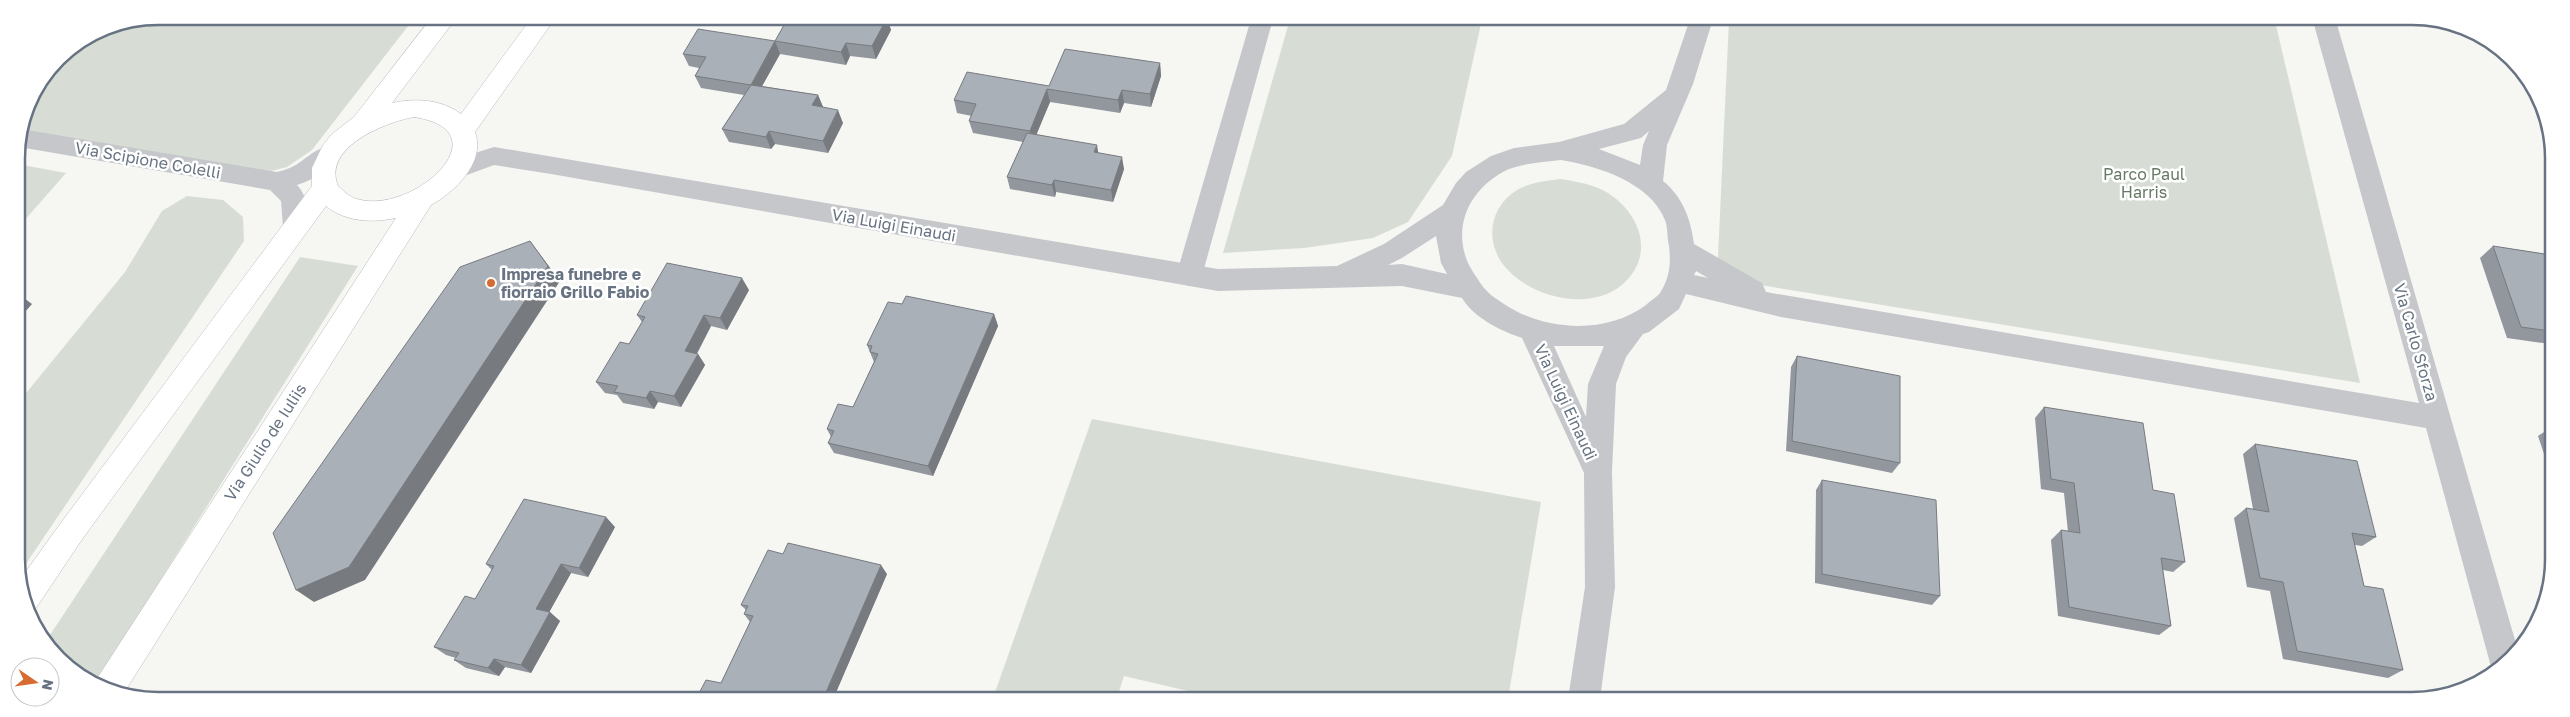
<svg xmlns="http://www.w3.org/2000/svg" width="2570" height="717" font-family="'Golos Text',sans-serif">
	<style>
		.green { fill: #d7ddd4 }
		.lines { fill: none; stroke-linecap: round; stroke-linejoin: round }
		.secondary-casing { stroke: #b7babf; stroke-width: 1 }
		.service { fill: #c5c7cb; fill-rule: evenodd }
		.minor { fill: #c5c7cb; fill-rule: evenodd }
		.secondary { fill: #fff; fill-rule: evenodd }
		.wall { fill: #92979d }
		.shaded-wall { fill: #777b80 }
		.building { fill: #aab0b7; stroke: #777b80 }
		.poi-dot { fill: #d76c32; stroke: #fff; stroke-width: 2 }
		.labels { text-anchor: middle; stroke-width: 5; stroke-linejoin: round; paint-order: stroke }
		.street-label { font-size: 16px; fill: #677382; stroke: #fff }
		.park-label { font-size: 16px; fill: #677a65; stroke: #fff }
		.poi-label { font-size: 16px; font-weight: bold; fill: #677382; stroke: #fff; text-anchor: start }
		.rim { fill: none; stroke: #677382; stroke-width: 2.5 }
	</style>
	<rect width="100%" height="100%" fill="#f6f6f3"/>
	<path class="green" d="M 158,16 L 415,17 L 312,150 L 287,167 L 271,171 L 242,168 L 21,130 L 27,104 L 58,58 L 104,27 Z
		M 1290,19 L 1482,19 L 1452,156 L 1408,222 L 1373,238 L 1304,248 L 1223,253 Z
		M 1729,20 L 2275,21 L 2360,383 L 1717,278 Z
		M 17,164 L 66,173 L 17,229 Z
		M 1561,179 C 1577,182 1594,184 1608,193 C 1638,212 1654,250 1628,279 C 1597,314 1533,299 1506,268 C 1484,243 1489,207 1517,190 C 1531,182 1546,181 1561,179 Z
		M 187,196 L 223,200 L 243,217 L 244,241 L 19,574 L 18,403 L 125,272 L 162,211 Z
		M 300,257 L 358,266 L 97,681 L 52,653 L 46,641 Z
		M 1092,419 L 1541,502 L 1508,699 L 1218,698 L 1124,676 L 1117,698 L 993,698 Z"/>
	<g class="lines">
		<defs>
			<path id="secondary" d="M 432,17 L 457,17 L 392,103 C 415,98 441,99 461,114 L 532,17 L 556,17 L 475,132 C 486,162 455,192 431,205 L 122,696 L 96,680 L 98,677 L 396,218 C 373,223 345,222 326,206 L 83,538 L 36,608 L 31,610 L 19,581 L 63,520 L 312,186 L 312,168 L 323,145 L 332,134 L 354,117 ZM 414,117 C 506,131 412,216 357,199 C 349,197 344,191 338,186 C 322,147 386,122 414,117 Z"/>
		</defs>
		<use href="#secondary" class="secondary-casing"/>
		<path class="service" d="M 1251,19 L 1273,19 L 1202,276 L 1198,283 L 1189,286 L 1180,283 L 1176,276 Z"/>
		<path class="minor" d="M 1690,19 L 1713,19 L 1693,84 L 1667,145 L 1663,181 C 1683,197 1691,220 1694,244 L 1762,283 L 1766,292 L 2419,403 L 2313,21 L 2336,21 L 2517,647 L 2505,666 L 2494,672 L 2490,663 L 2426,428 L 1781,317 L 1686,294 L 1679,309 L 1649,332 L 1643,334 L 1626,357 L 1616,384 L 1612,472 L 1615,587 L 1600,699 L 1568,699 L 1585,587 L 1584,473 L 1522,338 C 1501,331 1474,318 1462,298 L 1402,286 L 1218,291 L 551,174 L 494,165 L 456,179 L 447,176 L 443,169 L 447,162 L 494,147 L 1218,269 L 1337,266 L 1384,244 L 1443,205 L 1456,183 L 1466,172 L 1491,156 L 1514,148 L 1559,142 L 1624,124 L 1666,90 ZM 1649,131 L 1643,145 L 1640,165 L 1599,149 L 1641,138 ZM 1561,160 C 1597,166 1650,182 1665,220 C 1668,228 1667,238 1669,246 C 1671,263 1670,277 1660,293 C 1657,297 1650,301 1646,305 C 1606,335 1544,331 1504,304 C 1495,298 1487,293 1481,284 C 1476,276 1469,267 1466,258 C 1453,220 1474,185 1509,169 C 1525,163 1544,162 1561,160 ZM 1436,236 L 1441,263 L 1447,274 L 1402,264 L 1388,265 L 1402,258 ZM 1696,271 L 1708,278 L 1694,275 ZM 1554,346 L 1604,346 L 1588,384 L 1586,417 Z
			M 21,129 L 277,172 C 282,171 287,169 292,167 C 308,159 319,142 338,148 L 341,155 C 333,170 312,180 297,185 C 308,196 312,220 305,234 L 296,237 L 287,234 L 283,227 L 281,201 L 270,190 L 19,147 L 17,147 Z"/>
		<use href="#secondary" class="secondary"/>
	</g>
	<path class="wall" d="M 788,18 L 887,18 L 891,30 L 876,59 L 850,56 L 846,65 L 780,54 L 762,86 L 818,95 L 823,107 L 843,123 L 828,153 L 775,144 L 771,149 L 729,142 L 722,129 L 744,95 L 701,88 L 695,76 L 699,68 L 689,66 L 683,54 L 775,41 Z
		M 1160,63 L 1161,76 L 1151,107 L 1124,103 L 1120,113 L 1050,102 L 1036,134 L 1098,153 L 1124,169 L 1113,202 L 1056,192 L 1055,197 L 1010,189 L 1007,177 L 1023,142 L 973,133 L 969,121 L 972,116 L 957,113 L 954,100 L 1049,86 Z
		M 2493,246 L 2551,255 L 2550,344 L 2507,338 L 2480,258 Z
		M 749,290 L 727,330 L 711,326 L 697,354 L 698,354 L 705,365 L 681,407 L 658,402 L 654,409 L 623,403 L 617,395 L 605,393 L 596,382 L 629,344 L 642,322 L 637,315 Z
		M 902,304 L 994,314 L 998,326 L 933,476 L 834,453 L 828,443 L 831,437 L 827,429 L 853,407 L 874,362 L 867,345 Z
		M 1797,356 L 1900,463 L 1892,473 L 1786,451 L 1791,367 Z
		M 2044,407 L 2153,490 L 2185,562 L 2173,572 L 2163,570 L 2171,626 L 2159,635 L 2058,616 L 2051,540 L 2061,530 L 2068,532 L 2064,493 L 2041,489 L 2035,418 Z
		M 2550,428 L 2550,472 L 2538,436 Z
		M 2255,444 L 2376,537 L 2362,546 L 2355,545 L 2364,586 L 2403,670 L 2388,678 L 2283,659 L 2270,591 L 2247,587 L 2234,518 L 2246,508 L 2253,509 L 2243,454 Z
		M 1822,480 L 1940,596 L 1932,605 L 1815,583 L 1816,490 Z
		M 615,527 L 588,577 L 571,573 L 549,612 L 560,621 L 531,673 L 505,667 L 499,676 L 466,668 L 454,660 L 456,658 L 446,655 L 434,647 L 475,599 L 492,570 L 486,564 Z
		M 887,574 L 834,697 L 697,697 L 721,683 L 750,622 L 744,614 L 746,610 L 741,605 Z"/>
	<path class="shaded-wall" d="M 887,18 L 891,30 L 876,59 L 872,46 Z
		M 775,41 L 780,54 L 756,97 L 751,85 Z
		M 846,43 L 850,56 L 846,65 L 841,52 Z
		M 1160,63 L 1161,76 L 1151,107 L 1150,94 Z
		M 1047,89 L 1050,102 L 1033,143 L 1030,131 Z
		M 1122,90 L 1124,103 L 1120,113 L 1118,100 Z
		M 818,95 L 823,107 L 812,105 Z
		M 838,110 L 843,123 L 828,153 L 823,141 Z
		M 769,131 L 775,144 L 771,149 L 766,137 Z
		M 1097,145 L 1099,157 L 1094,152 Z
		M 1122,157 L 1124,169 L 1113,202 L 1111,190 Z
		M 1054,180 L 1056,192 L 1055,197 L 1052,185 Z
		M 530,241 L 560,281 L 365,580 L 314,602 L 296,590 Z
		M 742,278 L 749,290 L 727,330 L 720,318 Z
		M 17,293 L 32,304 L 17,321 Z
		M 994,314 L 998,326 L 933,476 L 928,466 Z
		M 704,315 L 711,326 L 692,362 L 685,351 Z
		M 698,354 L 705,365 L 681,407 L 674,396 Z
		M 650,391 L 658,402 L 654,409 L 646,398 Z
		M 606,517 L 615,527 L 588,577 L 579,568 Z
		M 561,564 L 571,573 L 546,618 L 536,609 Z
		M 881,565 L 887,574 L 834,697 L 824,697 Z
		M 550,612 L 560,621 L 531,673 L 521,665 Z
		M 494,659 L 505,667 L 499,676 L 488,668 Z"/>
	<path class="building" d="M 788,18 L 887,18 L 872,46 L 846,43 L 841,52 L 775,41 Z
		M 698,29 L 775,41 L 751,85 L 695,76 L 706,57 L 683,54 Z
		M 1065,49 L 1160,63 L 1150,94 L 1122,90 L 1118,100 L 1047,89 L 1030,131 L 969,121 L 976,104 L 954,100 L 967,72 L 1049,86 Z
		M 751,85 L 818,95 L 812,105 L 838,110 L 823,141 L 769,131 L 766,137 L 722,129 Z
		M 1027,133 L 1097,145 L 1094,152 L 1122,157 L 1111,190 L 1054,180 L 1052,185 L 1007,177 Z
		M 530,241 L 548,266 L 349,567 L 296,590 L 273,533 L 460,267 Z
		M 2493,246 L 2551,255 L 2550,331 L 2521,327 Z
		M 667,263 L 742,278 L 720,318 L 704,315 L 685,351 L 698,354 L 674,396 L 650,391 L 646,398 L 614,392 L 618,386 L 596,382 L 620,342 L 629,344 L 645,317 L 637,315 Z
		M 906,296 L 994,314 L 928,466 L 828,443 L 834,431 L 827,429 L 838,404 L 853,407 L 878,354 L 870,352 L 872,346 L 867,345 L 888,302 L 902,304 Z
		M 1797,356 L 1900,376 L 1900,463 L 1792,441 Z
		M 2044,407 L 2143,423 L 2153,490 L 2174,494 L 2185,562 L 2161,558 L 2171,626 L 2069,607 L 2061,530 L 2080,533 L 2074,483 L 2051,479 Z
		M 2255,444 L 2357,461 L 2376,537 L 2352,533 L 2364,586 L 2383,589 L 2403,670 L 2297,651 L 2283,582 L 2260,578 L 2246,508 L 2269,512 Z
		M 1822,480 L 1936,500 L 1940,596 L 1822,574 Z
		M 524,499 L 606,517 L 579,568 L 561,564 L 536,609 L 550,612 L 521,665 L 494,659 L 488,668 L 454,660 L 459,653 L 434,647 L 465,596 L 475,599 L 494,566 L 486,564 Z
		M 788,543 L 881,565 L 824,697 L 697,697 L 706,680 L 721,683 L 753,616 L 744,614 L 748,606 L 741,605 L 768,550 L 783,554 Z"/>
	<circle class="poi-dot" cx="491" cy="283" r="5"/>
	<g class="labels">
		<g class="street-label">
			<text transform="translate(148 160) rotate(10)" y="6">Via Scipione Colelli</text>
			<text transform="translate(894 225) rotate(10)" y="6">Via Luigi Einaudi</text>
			<text transform="translate(2416 342) rotate(74)" y="6">Via Carlo Sforza</text>
			<text transform="translate(1566 402) rotate(65)" y="6">Via Luigi Einaudi</text>
			<text transform="translate(265 442) rotate(-57)" y="6">Via Giulio de Iuliis</text>
		</g>
		<g class="park-label">
			<text x="2144" y="180">Parco Paul<tspan x="2144" dy="18">Harris</tspan></text>
		</g>
		<g class="poi-label">
			<text x="501" y="280">Impresa funebre e<tspan x="501" dy="18">fiorraio Grillo Fabio</tspan></text>
		</g>
	</g>
	<path d="M0 0H2570V717H0ZM158 25H2412A133 133 0 0 1 2545 158V559A133 133 0 0 1 2412 692H158A133 133 0 0 1 25 559V158A133 133 0 0 1 158 25Z" fill="#fff" fill-rule="evenodd"/>
	<path class="rim" d="M158 25H2412A133 133 0 0 1 2545 158V559A133 133 0 0 1 2412 692H158A133 133 0 0 1 25 559V158A133 133 0 0 1 158 25Z"/>
	<g transform="translate(35 682) rotate(103)"><circle r="24" fill="#ffffff" stroke="#c2c7cd"/>
	<path d="M0-4L9 19L0 12L-9 19Z" fill="#d76c32"/>
	<text y="-8" font-size="14" font-weight="bold" text-anchor="middle" fill="#677382">N</text>
	</g>
</svg>
